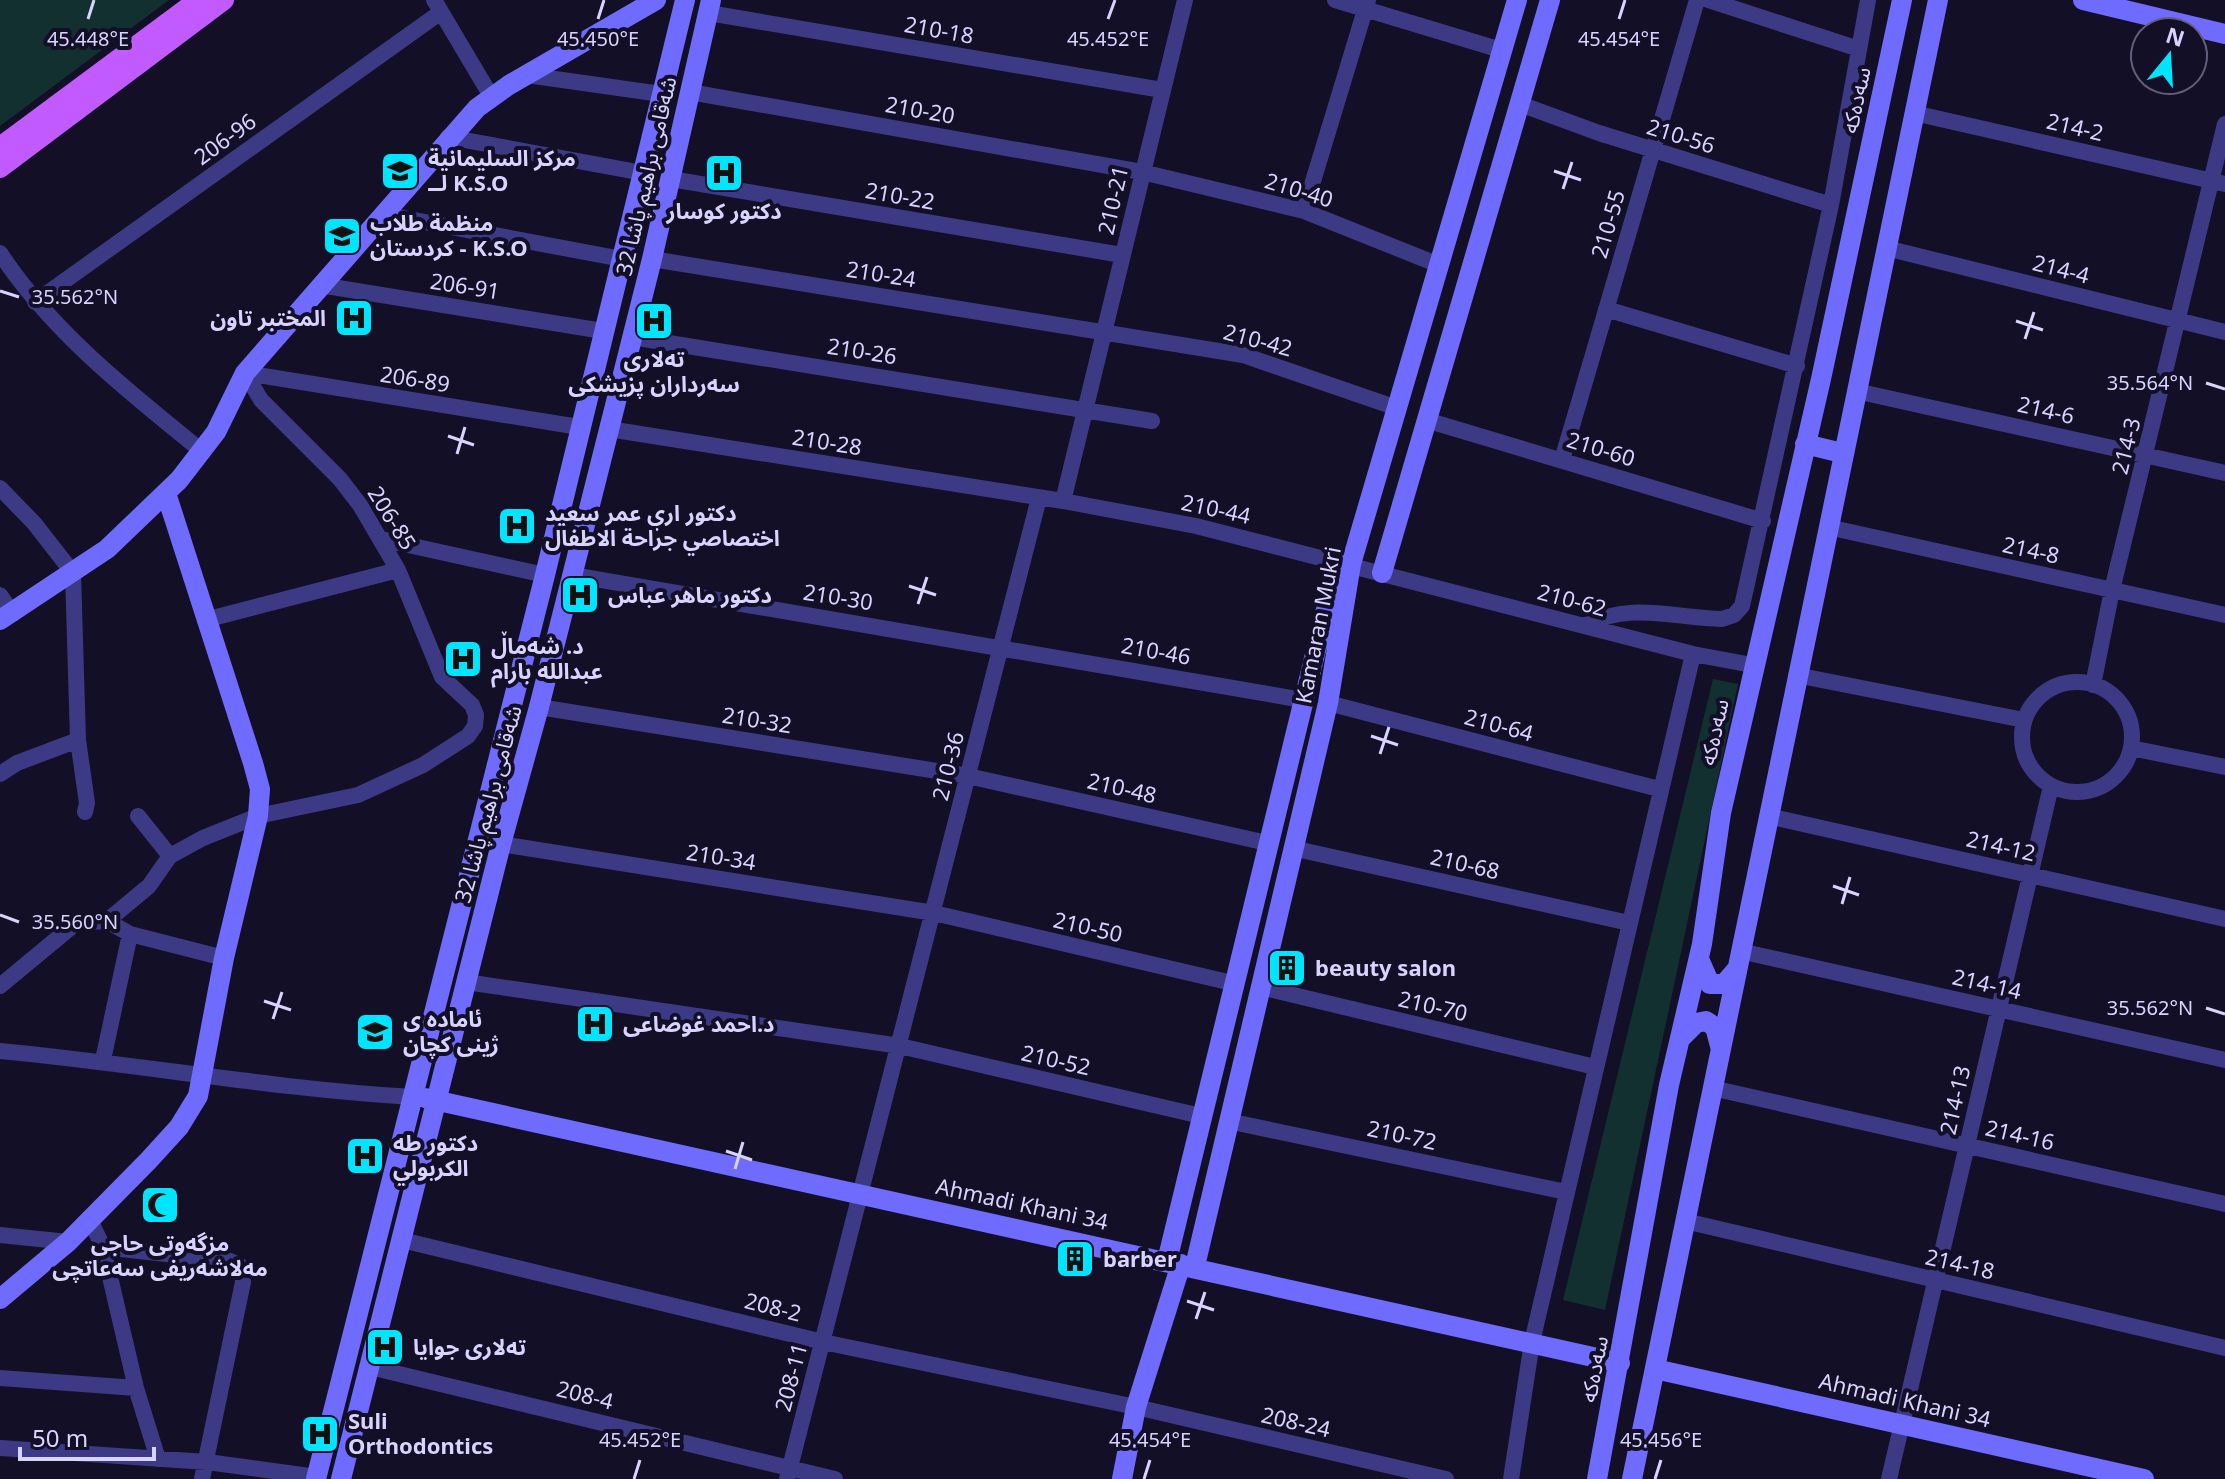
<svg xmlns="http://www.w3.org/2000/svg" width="2225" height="1479" font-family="'Noto Sans','Noto Sans Arabic',sans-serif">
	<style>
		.green { fill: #12302f }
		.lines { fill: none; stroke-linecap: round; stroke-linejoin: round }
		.street { stroke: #3d3a85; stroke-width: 16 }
		.secondary { stroke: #6f6bff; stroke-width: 20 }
		.primary { stroke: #c25bff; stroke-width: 20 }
		.ticks { fill: none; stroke: #d9d4ff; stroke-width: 3 }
		.labels { text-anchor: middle; stroke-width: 8; stroke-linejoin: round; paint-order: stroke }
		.street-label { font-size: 22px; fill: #d9d4ff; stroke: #130f26 }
		.poi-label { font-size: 22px; font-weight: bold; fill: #d9d4ff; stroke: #130f26; text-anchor: start }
		.ticks-label { font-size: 20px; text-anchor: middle; fill: #d9d4ff; stroke: #130f26; stroke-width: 8; stroke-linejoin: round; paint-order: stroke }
	</style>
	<rect width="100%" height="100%" fill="#130f26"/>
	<path class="green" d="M 0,0 L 169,0 L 0,126 Z
		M 1713,679 L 1738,684 L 1605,1310 L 1563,1300 Z"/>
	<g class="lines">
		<path class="street" d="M 434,0 L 491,96
			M 1335,0 L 1501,50
			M 1708,0 L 1859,49
			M 709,13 L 1162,90
			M 527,75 L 661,94
			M 690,92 L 1142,172 L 1304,211 L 1439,265
			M 1520,104 L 1599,133 L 1831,205
			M 1914,113 L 2225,184
			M 448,137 L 643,173
			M 671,179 L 1122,255
			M 1304,211 L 1368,0
			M 382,214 L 622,259
			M 1886,248 L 2225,332
			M 0,253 C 52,332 130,393 203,452
			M 652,259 L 1243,355 L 1397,408
			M 320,285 L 603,331
			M 35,302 L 441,12
			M 1606,309 L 1797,366
			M 632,337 L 1152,421
			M 245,373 L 579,427
			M 1856,391 L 2225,473
			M 1426,420 L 1763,521
			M 609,429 L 1063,501 L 1196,526 L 1693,654 L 1752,665
			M 1562,460 L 1697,0
			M 0,488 L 34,523 L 73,573 L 78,740 L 87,803 L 85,812
			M 1063,501 L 1185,0
			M 1828,527 L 2225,615
			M 381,539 L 545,575
			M 572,575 L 1303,700
			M 0,595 L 13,614
			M 205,620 L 398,570
			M 1584,626 C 1630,601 1673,618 1722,619 L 1734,615 L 1742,606 L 1831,205 L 1868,0
			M 1796,675 L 2024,720
			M2022 737a55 55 0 1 1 110 0a55 55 0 1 1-110 0Z
			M 2093,685 L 2112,590 L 2225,124
			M 1328,703 L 1659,789
			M 539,707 L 968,776 L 1267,843
			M 2131,748 L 2225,767
			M 0,774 L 17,763 L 78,740
			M 138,816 L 170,856
			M 1768,816 L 2225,919
			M 501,844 L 934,913 L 1232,983
			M 1292,848 L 1629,923
			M 107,921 L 149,886 L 170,856 L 203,838 L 258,816 L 358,795 L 423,765 L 468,736 L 475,726 L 476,715 L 472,705 L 442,677 L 398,570 L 360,505 L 340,479 L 261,400 L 245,373
			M 1740,951 L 2225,1060
			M 466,982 L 900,1046 L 1201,1116
			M 0,986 L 76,923 L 107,921 L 130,934 L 224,958
			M 1260,987 L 1595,1067
			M 0,1051 C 138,1064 275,1089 413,1097
			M 103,1060 L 130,934
			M 1712,1088 L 2225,1204
			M 1228,1121 L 1566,1192
			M 89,1218 L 103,1247 L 136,1388 L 158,1459
			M 1685,1221 L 2225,1348
			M 0,1235 L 68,1242
			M 402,1240 L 823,1342 L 1136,1407 L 1446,1479
			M 103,1247 L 230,1261 L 242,1267 L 243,1282 L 202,1479
			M 370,1367 L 835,1479
			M 0,1378 L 136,1388
			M 0,1448 L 207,1462 L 317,1477
			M 787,1479 L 1039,498
			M 1511,1479 L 1532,1342 L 1693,654
			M 1889,1479 L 2051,786"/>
		<path class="secondary" d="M 2083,0 L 2225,34
			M 1805,444 L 1842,453
			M 1382,573 L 1550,0
			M 0,620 L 107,549 L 179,480 L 216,432 L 245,373 L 477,108 L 509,85 L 656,0
			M 1699,959 L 1710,984 L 1724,984 L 1737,969
			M 1682,1037 L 1696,1023 L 1706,1021 L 1715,1027 L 1720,1046
			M 425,1098 L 1620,1363
			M 1167,1261 L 1338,560
			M 1195,1266 L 1328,703 L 1351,564 L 1517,0
			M 0,1299 L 68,1242 L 148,1161 L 179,1127 L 198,1096 L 224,958 L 258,816 L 260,789 L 253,763 L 166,493
			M 1655,1369 L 2144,1479
			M 316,1479 L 545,575 L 685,0
			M 341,1479 L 501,844 L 539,707 L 652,259 L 711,0
			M 1122,1479 L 1136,1407 L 1181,1264
			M 1597,1479 L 1669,1085 L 1702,944 L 1721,813 L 1821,379 L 1902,0
			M 1632,1479 L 1938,0"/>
		<path class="primary" d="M 0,147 L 198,0
			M 0,168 L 224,0"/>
	</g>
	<path class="ticks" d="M 88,19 L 94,0M 598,19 L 604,0M 1108,19 L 1115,0M 1619,19 L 1625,0M 1554,171 L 1581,180M 1563,189 L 1572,162M 0,291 L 19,297M 2016,321 L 2043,330M 2025,339 L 2034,312M 2206,383 L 2225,389M 448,436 L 474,445M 457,454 L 465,427M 909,586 L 936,595M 918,604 L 927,577M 1371,736 L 1398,745M 1380,754 L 1389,727M 1833,886 L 1859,895M 1842,904 L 1850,877M 0,915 L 19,922M 264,1001 L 291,1010M 2206,1008 L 2225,1014M 273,1019 L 282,992M 726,1151 L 752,1160M 735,1169 L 743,1142M 1187,1301 L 1214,1310M 1196,1319 L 1205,1292M 634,1479 L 640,1460M 1144,1479 L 1150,1460M 1655,1479 L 1661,1460"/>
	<defs>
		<symbol id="university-square" viewBox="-11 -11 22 22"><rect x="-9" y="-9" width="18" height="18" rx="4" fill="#00e5ff" stroke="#130f26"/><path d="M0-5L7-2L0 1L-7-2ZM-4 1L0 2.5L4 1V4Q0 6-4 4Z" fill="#111"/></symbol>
		<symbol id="hospital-square" viewBox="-11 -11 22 22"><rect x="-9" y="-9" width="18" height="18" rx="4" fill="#00e5ff" stroke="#130f26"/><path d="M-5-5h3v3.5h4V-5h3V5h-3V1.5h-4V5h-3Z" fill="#111"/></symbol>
		<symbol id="building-square" viewBox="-11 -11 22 22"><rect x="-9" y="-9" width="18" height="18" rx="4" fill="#00e5ff" stroke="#130f26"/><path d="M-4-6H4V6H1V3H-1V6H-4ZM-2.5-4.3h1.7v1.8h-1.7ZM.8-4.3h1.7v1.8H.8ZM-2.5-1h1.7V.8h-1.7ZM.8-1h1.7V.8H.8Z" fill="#111"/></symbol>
		<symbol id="school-square" viewBox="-11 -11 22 22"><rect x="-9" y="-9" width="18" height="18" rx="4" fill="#00e5ff" stroke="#130f26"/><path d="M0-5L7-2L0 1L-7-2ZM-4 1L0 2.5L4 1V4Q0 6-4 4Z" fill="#111"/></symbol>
		<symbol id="mosque-square" viewBox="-11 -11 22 22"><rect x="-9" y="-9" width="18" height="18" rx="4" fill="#00e5ff" stroke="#130f26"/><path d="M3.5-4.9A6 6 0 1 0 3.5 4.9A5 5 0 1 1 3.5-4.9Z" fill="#111"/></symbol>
	</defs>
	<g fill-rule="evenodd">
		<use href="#university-square" x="378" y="149" width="44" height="44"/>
		<use href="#hospital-square" x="702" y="151" width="44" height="44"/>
		<use href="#university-square" x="320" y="214" width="44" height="44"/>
		<use href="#hospital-square" x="332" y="296" width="44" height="44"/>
		<use href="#hospital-square" x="632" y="299" width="44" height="44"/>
		<use href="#hospital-square" x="495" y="504" width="44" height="44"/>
		<use href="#hospital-square" x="558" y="573" width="44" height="44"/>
		<use href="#hospital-square" x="441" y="637" width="44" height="44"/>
		<use href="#building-square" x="1265" y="946" width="44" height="44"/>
		<use href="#hospital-square" x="573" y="1002" width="44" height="44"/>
		<use href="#school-square" x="353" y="1010" width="44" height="44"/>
		<use href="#hospital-square" x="343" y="1134" width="44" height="44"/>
		<use href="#mosque-square" x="138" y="1183" width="44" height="44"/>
		<use href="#building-square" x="1053" y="1237" width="44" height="44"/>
		<use href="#hospital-square" x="363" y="1325" width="44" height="44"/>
		<use href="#hospital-square" x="298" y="1412" width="44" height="44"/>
	</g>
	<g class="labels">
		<g class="street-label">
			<text transform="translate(939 30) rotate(10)" y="8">210-18</text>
			<text transform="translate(1856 100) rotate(-78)" y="8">سەدەکە</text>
			<text transform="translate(920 110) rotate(10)" y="8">210-20</text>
			<text transform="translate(2075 127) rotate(13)" y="8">214-2</text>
			<text transform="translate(1681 136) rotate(17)" y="8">210-56</text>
			<text transform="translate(225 139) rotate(-36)" y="8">206-96</text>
			<text transform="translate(646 176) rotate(-77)" y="8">شەقامی براهیم پاشا 32</text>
			<text transform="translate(1299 190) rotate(17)" y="8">210-40</text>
			<text transform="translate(900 196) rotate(10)" y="8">210-22</text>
			<text transform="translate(1113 200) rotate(-77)" y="8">210-21</text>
			<text transform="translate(1608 224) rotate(-74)" y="8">210-55</text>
			<text transform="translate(2061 269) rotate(14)" y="8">214-4</text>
			<text transform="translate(881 274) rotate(9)" y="8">210-24</text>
			<text transform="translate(465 286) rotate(9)" y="8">206-91</text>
			<text transform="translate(1258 340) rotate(15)" y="8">210-42</text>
			<text transform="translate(862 351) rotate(9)" y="8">210-26</text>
			<text transform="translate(415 379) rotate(9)" y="8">206-89</text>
			<text transform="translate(2046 410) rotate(13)" y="8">214-6</text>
			<text transform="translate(827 442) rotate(9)" y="8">210-28</text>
			<text transform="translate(2126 446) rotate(-76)" y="8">214-3</text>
			<text transform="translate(1601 449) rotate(17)" y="8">210-60</text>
			<text transform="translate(1216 509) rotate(12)" y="8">210-44</text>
			<text transform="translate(392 518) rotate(58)" y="8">206-85</text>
			<text transform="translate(2031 550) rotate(12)" y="8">214-8</text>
			<text transform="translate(838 597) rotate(9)" y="8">210-30</text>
			<text transform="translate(1572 600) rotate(15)" y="8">210-62</text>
			<text transform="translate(1318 625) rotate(-79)" y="8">Kamaran Mukri</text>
			<text transform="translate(1156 651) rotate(10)" y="8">210-46</text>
			<text transform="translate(757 720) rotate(9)" y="8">210-32</text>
			<text transform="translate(1499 725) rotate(15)" y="8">210-64</text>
			<text transform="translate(1714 732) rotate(-78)" y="8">سەدەکە</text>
			<text transform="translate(948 766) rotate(-76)" y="8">210-36</text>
			<text transform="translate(1122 788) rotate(13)" y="8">210-48</text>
			<text transform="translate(488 804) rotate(-75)" y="8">شەقامی براهیم پاشا 32</text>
			<text transform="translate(2001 846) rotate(13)" y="8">214-12</text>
			<text transform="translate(721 857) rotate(9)" y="8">210-34</text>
			<text transform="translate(1465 864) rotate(13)" y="8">210-68</text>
			<text transform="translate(1088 927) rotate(13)" y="8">210-50</text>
			<text transform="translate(1987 984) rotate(13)" y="8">214-14</text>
			<text transform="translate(1433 1006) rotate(13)" y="8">210-70</text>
			<text transform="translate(1056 1060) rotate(13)" y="8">210-52</text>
			<text transform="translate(1955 1100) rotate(-77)" y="8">214-13</text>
			<text transform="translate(1402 1135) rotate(12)" y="8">210-72</text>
			<text transform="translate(2020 1135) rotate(13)" y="8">214-16</text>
			<text transform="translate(1022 1204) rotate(12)" y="8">Ahmadi Khani 34</text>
			<text transform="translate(1960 1264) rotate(13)" y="8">214-18</text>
			<text transform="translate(773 1307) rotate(14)" y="8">208-2</text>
			<text transform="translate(1594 1369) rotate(-79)" y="8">سەدەکە</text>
			<text transform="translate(791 1377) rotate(-75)" y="8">208-11</text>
			<text transform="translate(585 1395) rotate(14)" y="8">208-4</text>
			<text transform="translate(1905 1400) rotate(13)" y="8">Ahmadi Khani 34</text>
			<text transform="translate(1296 1422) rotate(13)" y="8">208-24</text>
		</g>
		<g class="poi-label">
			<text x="428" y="166">مرکز السلیمانیة<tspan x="428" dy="25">لــ K.S.O</tspan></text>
			<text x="724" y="219" text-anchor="middle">دكتور كوسار</text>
			<text x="370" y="231">منظمة طلاب<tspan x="370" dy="25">كردستان - K.S.O</tspan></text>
			<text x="326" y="326" text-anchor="end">المختبر تاون</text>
			<text x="654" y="367" text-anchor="middle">تەلاری<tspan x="654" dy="25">سەرداران پزیشکی</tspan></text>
			<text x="545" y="521">دكتور اري عمر سعيد<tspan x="545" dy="25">اختصاصي جراحة الاطفال</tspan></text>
			<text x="608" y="603">دكتور ماهر عباس</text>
			<text x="491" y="654">د. شەماڵ<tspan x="491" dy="25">عبداللە بارام</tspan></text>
			<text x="1315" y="976">beauty salon</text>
			<text x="403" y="1027">ئاماده ى<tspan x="403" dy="25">ژينى كچان</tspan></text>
			<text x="623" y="1032">د.احمد غوضاعی</text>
			<text x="393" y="1151">دكتور طه<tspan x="393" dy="25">الكربولي</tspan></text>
			<text x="160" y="1251" text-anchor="middle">مزگەوتی حاجی<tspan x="160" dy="25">مەلاشەریفی سەعاتچی</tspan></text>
			<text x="1103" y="1267">barber</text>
			<text x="413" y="1355">تەلاری جوایا</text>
			<text x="348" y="1429">Suli<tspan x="348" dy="25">Orthodontics</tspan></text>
		</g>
	</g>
	<g class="ticks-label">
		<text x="88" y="46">45.448°E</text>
		<text x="598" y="46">45.450°E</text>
		<text x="1108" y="46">45.452°E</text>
		<text x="1619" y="46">45.454°E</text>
		<text x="75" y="304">35.562°N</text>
		<text x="2150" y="390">35.564°N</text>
		<text x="75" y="929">35.560°N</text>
		<text x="2150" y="1015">35.562°N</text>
		<text x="640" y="1447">45.452°E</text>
		<text x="1150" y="1447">45.454°E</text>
		<text x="1661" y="1447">45.456°E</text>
	</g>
	<g transform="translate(2169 56) rotate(18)"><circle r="38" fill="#130f26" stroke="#625e7d" stroke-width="2"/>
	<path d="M0-6L14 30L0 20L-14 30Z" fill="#00e5ff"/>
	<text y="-12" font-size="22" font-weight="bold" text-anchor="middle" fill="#d9d4ff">N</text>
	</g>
	<path d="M20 1447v12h134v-12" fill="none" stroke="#d9d4ff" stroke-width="4"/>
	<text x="32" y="1447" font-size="24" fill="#d9d4ff" stroke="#130f26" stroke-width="6" paint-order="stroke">50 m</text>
</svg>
